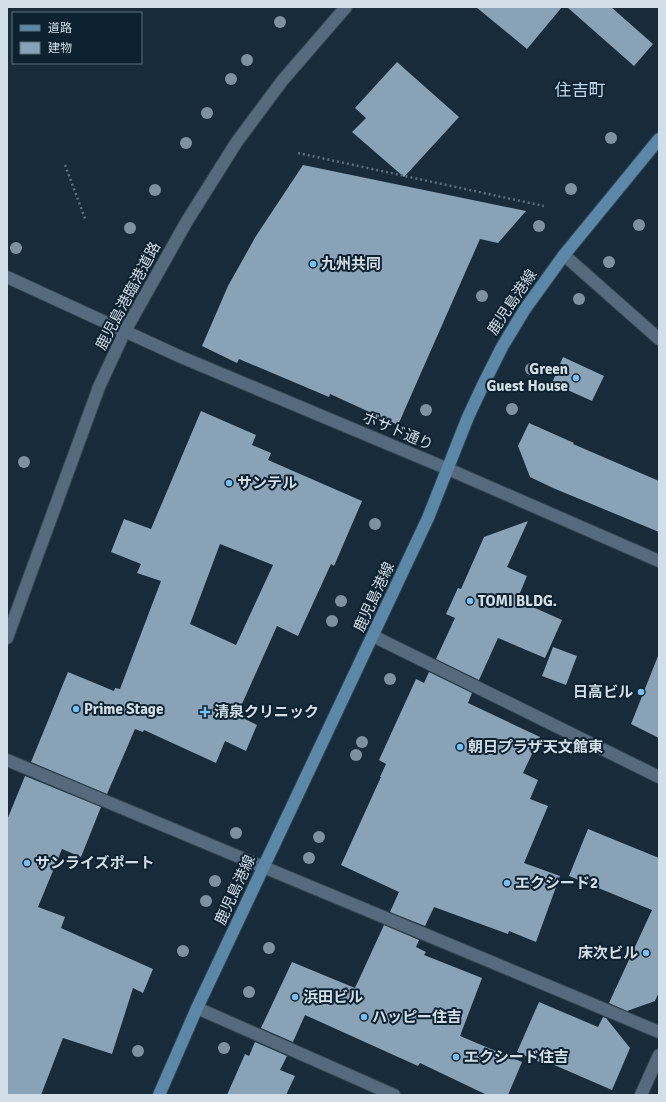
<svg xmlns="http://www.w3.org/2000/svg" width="666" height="1102" font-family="Signika,'Noto Sans JP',sans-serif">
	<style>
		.building { fill: #8aa2b5; fill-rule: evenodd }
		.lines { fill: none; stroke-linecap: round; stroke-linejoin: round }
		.minor-casing { stroke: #344551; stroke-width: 14 }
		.major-casing { stroke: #344551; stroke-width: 14 }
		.path { stroke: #5e6f7d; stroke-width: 2.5; stroke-dasharray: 2 3; stroke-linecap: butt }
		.minor { stroke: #556b7d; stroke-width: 12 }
		.major { stroke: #5b88a9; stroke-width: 12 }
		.tree { fill: #7e91a0 }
		.poi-dot { fill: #76c0f7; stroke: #0d2230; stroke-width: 1.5 }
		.labels { text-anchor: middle; stroke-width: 4; stroke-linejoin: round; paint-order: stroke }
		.poi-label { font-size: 15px; font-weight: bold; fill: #d2dfe9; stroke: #0d2230; text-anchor: start }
		.street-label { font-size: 15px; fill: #d2dfe9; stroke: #0d2230 }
		.quarter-label { font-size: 17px; fill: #c0d9ed; stroke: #0d2230 }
	</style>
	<rect width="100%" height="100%" fill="#172b3b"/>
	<path class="building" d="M 476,7 L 562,7 L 527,49 Z
		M 567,7 L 611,7 L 653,44 L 634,66 Z
		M 397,62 L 459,117 L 404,177 L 352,132 L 366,118 L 355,108 Z
		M 303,165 L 526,211 L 498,243 L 480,239 L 398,425 L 330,394 L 329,397 L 239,359 L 237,363 L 202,346 L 228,286 L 256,236 Z
		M 563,357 L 604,376 L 592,401 L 552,383 Z
		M 201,411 L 256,435 L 252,445 L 271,453 L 268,460 L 362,501 L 334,566 L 331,564 L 298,636 L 277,626 L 237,715 L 257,725 L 246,751 L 225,741 L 216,763 L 144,730 L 143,732 L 135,729 L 107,794 L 31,762 L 68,672 L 114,691 L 115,688 L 120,689 L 161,581 L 137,573 L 141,564 L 111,552 L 124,519 L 151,529 ZM 220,544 L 273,565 L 236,645 L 190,624 Z
		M 529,423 L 574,443 L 573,444 L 659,481 L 659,532 L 553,488 L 530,477 L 518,446 Z
		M 528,521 L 507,567 L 527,576 L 517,600 L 562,620 L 545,658 L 498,638 L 479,680 L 436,659 L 455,618 L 446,614 L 458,588 L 461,589 L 484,537 Z
		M 553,647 L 577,656 L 566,685 L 542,676 Z
		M 658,656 L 659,656 L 659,738 L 631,724 Z
		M 429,672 L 472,693 L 468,703 L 540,737 L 523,773 L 538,780 L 530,799 L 548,806 L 524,863 L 560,876 L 536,942 L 509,931 L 508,934 L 434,907 L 425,926 L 390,912 L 399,892 L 341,865 L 381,777 L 380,777 L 386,764 L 379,760 L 416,679 L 424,683 Z
		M 25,776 L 101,807 L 81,857 L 62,849 L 38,907 L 65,917 L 61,928 L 153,969 L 143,993 L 133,988 L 112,1054 L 63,1038 L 41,1095 L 7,1095 L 7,820 Z
		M 588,829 L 659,858 L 659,992 L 655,1001 L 627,1011 L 609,1003 L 652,910 L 569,876 Z
		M 384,925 L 419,940 L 416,947 L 426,952 L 424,955 L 482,978 L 460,1036 L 522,1062 L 508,1095 L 487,1095 L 420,1063 L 418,1066 L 305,1015 L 293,1042 L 261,1028 L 292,962 L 355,988 Z
		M 539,1002 L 598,1027 L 603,1017 L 606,1018 L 630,1048 L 612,1090 L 545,1061 L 544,1064 L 517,1052 Z
		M 255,1042 L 287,1056 L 280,1070 L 295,1076 L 286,1095 L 227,1095 L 245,1054 L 249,1056 Z"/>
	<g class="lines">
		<defs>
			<path id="minor" d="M 564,255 L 659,339
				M 7,277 L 181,357 L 448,469 L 659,561
				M 373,636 L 659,777
				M 7,638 L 99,387 L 125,331 L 187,221 L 236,143 L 282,81 L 346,7
				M 7,760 L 659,1032
				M 197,1008 L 394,1095
				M 641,1095 L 659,1055"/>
			<path id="major" d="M 159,1095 L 197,1008 L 428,518 L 468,417 L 483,385 L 502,347 L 525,309 L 564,255 L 659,139"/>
		</defs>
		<use href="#minor" class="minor-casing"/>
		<use href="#major" class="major-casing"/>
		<path class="path" d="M 298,153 L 544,206
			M 65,165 L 86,221"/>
		<use href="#minor" class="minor"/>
		<use href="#major" class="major"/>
	</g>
	<g class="tree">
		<circle cx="280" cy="22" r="6"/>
		<circle cx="247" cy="60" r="6"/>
		<circle cx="231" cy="79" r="6"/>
		<circle cx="207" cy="113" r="6"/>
		<circle cx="611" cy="138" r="6"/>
		<circle cx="186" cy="143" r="6"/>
		<circle cx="571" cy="189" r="6"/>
		<circle cx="155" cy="190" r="6"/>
		<circle cx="639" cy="225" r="6"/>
		<circle cx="539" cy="226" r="6"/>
		<circle cx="130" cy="228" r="6"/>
		<circle cx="16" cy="248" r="6"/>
		<circle cx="609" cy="262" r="6"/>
		<circle cx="482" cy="296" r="6"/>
		<circle cx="579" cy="299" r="6"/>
		<circle cx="531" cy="369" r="6"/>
		<circle cx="512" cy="409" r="6"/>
		<circle cx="426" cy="410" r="6"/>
		<circle cx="24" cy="462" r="6"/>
		<circle cx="375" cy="524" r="6"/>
		<circle cx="341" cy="601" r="6"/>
		<circle cx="332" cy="621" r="6"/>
		<circle cx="390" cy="679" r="6"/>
		<circle cx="362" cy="742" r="6"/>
		<circle cx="356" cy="755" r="6"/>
		<circle cx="236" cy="833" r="6"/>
		<circle cx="319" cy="837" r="6"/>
		<circle cx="309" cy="858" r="6"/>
		<circle cx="215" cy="881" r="6"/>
		<circle cx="206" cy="901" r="6"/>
		<circle cx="269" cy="948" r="6"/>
		<circle cx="183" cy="951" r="6"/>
		<circle cx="249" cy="992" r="6"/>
		<circle cx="224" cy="1048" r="6"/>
		<circle cx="138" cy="1051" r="6"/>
	</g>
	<g class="poi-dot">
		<circle cx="313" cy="264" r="4"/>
		<circle cx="576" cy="378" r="4"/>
		<circle cx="229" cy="483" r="4"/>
		<circle cx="470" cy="601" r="4"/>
		<circle cx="641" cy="692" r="4"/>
		<circle cx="76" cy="709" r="4"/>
		<path d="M203 706h4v4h4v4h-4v4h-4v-4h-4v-4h4z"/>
		<circle cx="460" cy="747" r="4"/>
		<circle cx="27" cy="863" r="4"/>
		<circle cx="507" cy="883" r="4"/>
		<circle cx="646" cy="953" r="4"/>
		<circle cx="295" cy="997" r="4"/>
		<circle cx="364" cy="1017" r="4"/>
		<circle cx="456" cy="1057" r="4"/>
	</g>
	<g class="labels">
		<g class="poi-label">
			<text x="321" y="269">九州共同</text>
			<text x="568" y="374" text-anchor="end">Green<tspan x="568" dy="17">Guest House</tspan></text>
			<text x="237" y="488">サンテル</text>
			<text x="478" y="606">TOMI BLDG.</text>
			<text x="633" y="697" text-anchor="end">日高ビル</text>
			<text x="84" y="714">Prime Stage</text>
			<text x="214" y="717">清泉クリニック</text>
			<text x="468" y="752">朝日プラザ天文館東</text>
			<text x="35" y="868">サンライズポート</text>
			<text x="515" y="888">エクシード2</text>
			<text x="638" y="958" text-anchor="end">床次ビル</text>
			<text x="303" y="1002">浜田ビル</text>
			<text x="372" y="1022">ハッピー住吉</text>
			<text x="464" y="1062">エクシード住吉</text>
		</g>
		<g class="street-label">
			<text transform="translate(128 296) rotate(-62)" y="5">鹿児島港臨港道路</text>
			<text transform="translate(512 302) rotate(-56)" y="5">鹿児島港線</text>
			<text transform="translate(398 431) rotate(23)" y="5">ボサド通り</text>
			<text transform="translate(374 597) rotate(-65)" y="5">鹿児島港線</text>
			<text transform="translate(235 890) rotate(-65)" y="5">鹿児島港線</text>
		</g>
		<g class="quarter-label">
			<text x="580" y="96">住吉町</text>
		</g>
	</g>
	<rect width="666" height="1102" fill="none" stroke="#d2dfe9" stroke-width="16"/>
	<rect x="12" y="12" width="130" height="52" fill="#0d2230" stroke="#5c6e7a"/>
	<rect x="20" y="25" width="20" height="6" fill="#5b88a9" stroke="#5c6e7a"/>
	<text x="48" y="32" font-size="12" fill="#d2dfe9">道路</text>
	<rect x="20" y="42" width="20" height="12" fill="#8aa2b5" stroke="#5c6e7a"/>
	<text x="48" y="52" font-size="12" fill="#d2dfe9">建物</text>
</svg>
